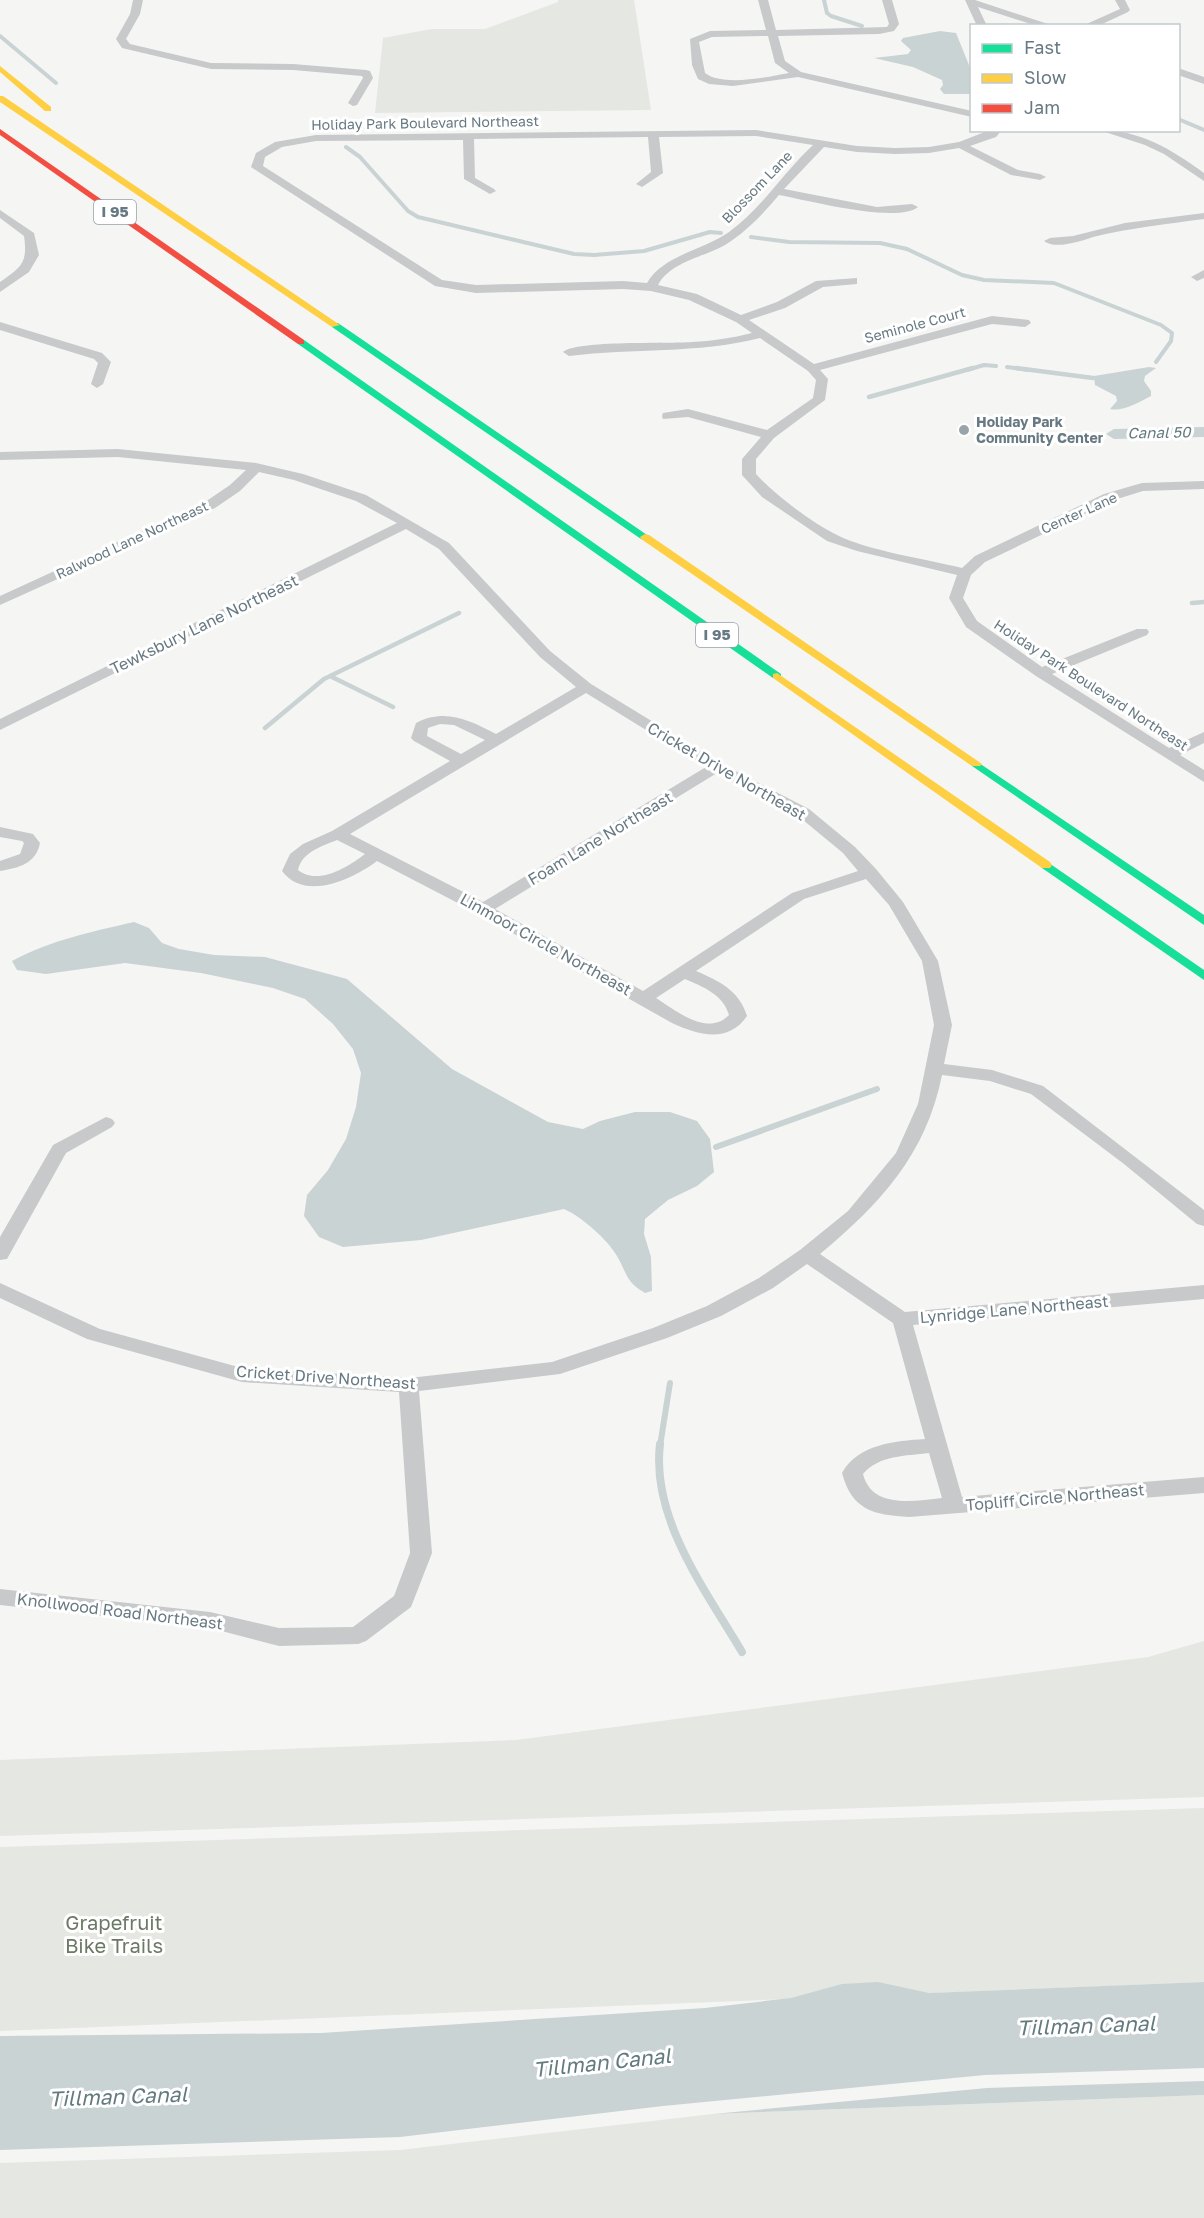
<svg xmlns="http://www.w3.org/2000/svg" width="1204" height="2218" font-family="'Golos Text',sans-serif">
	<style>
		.green { fill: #e5e7e2 }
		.water { fill: #c9d3d4 }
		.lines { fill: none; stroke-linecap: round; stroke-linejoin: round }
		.stream-far3 { stroke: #c9d3d4; stroke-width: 4 }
		.stream-far2 { stroke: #c9d3d4; stroke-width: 4.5 }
		.stream-far1 { stroke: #c9d3d4; stroke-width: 6 }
		.stream { stroke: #c9d3d4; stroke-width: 8 }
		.canal { fill: #c9d3d4; fill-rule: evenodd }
		.street { fill: #c7c9ca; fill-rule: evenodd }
		.fast { fill: #16e098; fill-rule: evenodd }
		.slow { fill: #ffcf43; fill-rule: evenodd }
		.jam { fill: #f24e42; fill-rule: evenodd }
		.poi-dot { fill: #99a4aa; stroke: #fff; stroke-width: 2 }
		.labels { text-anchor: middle; stroke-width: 6; stroke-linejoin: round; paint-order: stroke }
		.far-street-label { font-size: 14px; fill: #677982; stroke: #fff }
		.far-poi-label { font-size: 14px; font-weight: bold; fill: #677982; stroke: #fff; text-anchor: start }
		.shield { fill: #fff; stroke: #95a1a8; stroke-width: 1.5 }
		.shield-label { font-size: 15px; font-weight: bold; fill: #677982 }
		.far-water-label { font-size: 15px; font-style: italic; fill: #637a7f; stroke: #fff }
		.street-label { font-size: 16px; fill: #677982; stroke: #fff }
		.near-park-label { font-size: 20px; fill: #6b7965; stroke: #fff }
		.near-water-label { font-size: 21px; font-style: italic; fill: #637a7f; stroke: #fff }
	</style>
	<rect width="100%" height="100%" fill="#f5f5f4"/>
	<path class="green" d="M 558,0 L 634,0 L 651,110 L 375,113 L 383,38 L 432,29 L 485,29 L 558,2 Z
		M 1204,1641 L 1204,1797 L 0,1836 L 0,1760 L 516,1740 L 1148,1657 Z
		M 1204,1808 L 1204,1982 L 0,2031 L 0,1847 Z
		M 1204,2095 L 1204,2218 L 0,2218 L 0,2163 L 400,2150 L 713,2114 Z"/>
	<path class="water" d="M 940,31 L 956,33 L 971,70 L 971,94 L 944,94 L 940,89 L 943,85 L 942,80 L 913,67 L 874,58 L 908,54 L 911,50 L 901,41 L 903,38 Z
		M 1149,367 L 1156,368 L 1145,376 L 1144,381 L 1151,391 L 1151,396 C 1140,402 1122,412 1110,409 L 1117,401 L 1116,396 L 1095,385 L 1094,376 Z
		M 134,922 L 149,928 L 162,943 L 179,949 L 214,955 L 265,957 L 347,979 L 452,1069 L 548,1122 L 583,1129 L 600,1121 L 635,1112 L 670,1112 L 697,1121 L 710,1139 L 714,1172 L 697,1186 L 668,1200 L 645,1219 L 644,1234 L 651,1257 L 652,1291 L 645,1293 C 625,1281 628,1275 617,1256 C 607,1239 582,1217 564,1209 L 421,1240 L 343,1247 L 319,1237 L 304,1216 L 307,1195 L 328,1170 L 346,1139 L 356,1107 L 361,1073 L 353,1049 L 333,1024 L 305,999 L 273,988 L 201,973 L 125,963 L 46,974 L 17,970 L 12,961 C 51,940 91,932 134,922 Z
		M 878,1982 L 929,1993 L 1204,1982 L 1204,2068 L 985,2075 L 663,2106 L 400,2137 L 0,2150 L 0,2036 L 321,2033 L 705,2008 L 791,1998 L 842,1984 Z
		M 1204,2081 L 1204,2095 L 713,2114 L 987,2088 Z"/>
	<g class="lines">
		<path class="stream-far3" d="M 824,0 L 827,13 L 831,16 L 862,26
			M 0,36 L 56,83
			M 1178,119 L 1204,130
			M 346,147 L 360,157 L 408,211 L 418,217 L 574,254 L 594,255 L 644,251 L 710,232 L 721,233
			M 751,237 L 789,242 L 880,243 L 907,249 L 962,275 L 984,280 L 1054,283 L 1161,325 L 1172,333 L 1171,341 L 1156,362
			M 1007,367 L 1028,370
			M 967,370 L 984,365 L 996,366"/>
		<path class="stream-far2" d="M 1016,368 L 1093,378
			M 869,397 L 973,368
			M 1192,603 L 1204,602
			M 330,676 L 393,707
			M 265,728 L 324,679 L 459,613"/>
		<path class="stream-far1" d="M 716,1147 L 877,1089
			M 660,1446 L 670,1383"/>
		<path class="stream" d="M 660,1444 C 651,1519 706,1591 742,1652"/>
		<path class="canal" d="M 1204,427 L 1204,437 L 1114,439 L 1106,434 L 1114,429 Z"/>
		<path class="street" d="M 133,0 L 143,0 L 140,14 L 126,39 L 130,44 L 211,63 L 293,64 L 366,70 L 370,71 L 373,78 L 357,105 L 353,106 L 348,103 L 363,78 L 362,76 L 293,70 L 211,69 L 122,48 L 116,39 L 130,14 Z
			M 758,0 L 768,0 L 776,30 L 887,27 L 889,24 L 882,0 L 892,0 L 899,24 L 894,31 L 879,34 L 778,36 L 785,61 L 801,72 L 972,111 L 972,117 L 798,77 L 733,86 L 709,84 L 698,79 L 692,65 L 690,39 L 710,31 L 766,30 ZM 768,36 L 775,63 L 789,73 C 768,77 723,87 705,73 L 699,42 L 712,37 Z
			M 965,0 L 975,0 L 1054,26 L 1037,26 L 978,7 L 987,26 L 977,26 Z
			M 1115,0 L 1125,0 L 1130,10 L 1128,12 L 1098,26 L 1082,26 L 1120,9 Z
			M 1178,68 L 1204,77 L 1204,84 L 1178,75 Z
			M 756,130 L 857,146 L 895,148 L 929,147 L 959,142 L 990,130 L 1002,130 L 996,137 L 970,146 L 1018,170 L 1040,174 L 1046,177 L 1040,180 L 1011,175 L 959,148 L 929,153 L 895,154 L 857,152 L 824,147 L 784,189 L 877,207 L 912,204 L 918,207 C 898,224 806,200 779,195 C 763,214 746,232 725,245 C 704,257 670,262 658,285 L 697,294 L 741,315 L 777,302 L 816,281 L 857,278 L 857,284 L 823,287 L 785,308 L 749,320 L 814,364 L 992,316 L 1029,320 L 1031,323 L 1025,327 L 992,324 L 820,370 L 828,379 L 825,400 L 774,438 L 756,459 L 756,474 C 774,494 812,523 837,535 C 869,551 926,559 962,568 L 975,556 L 1104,494 L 1142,483 L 1204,481 L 1204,489 L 1143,491 L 1114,500 L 985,562 L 971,575 L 963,598 L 977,621 L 1042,667 L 1137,629 L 1147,629 L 1149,632 L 1147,635 L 1052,674 L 1169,748 L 1204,732 L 1204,743 L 1180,755 L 1204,770 L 1204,782 L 1036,676 L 966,627 L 949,598 L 957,575 L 857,551 L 827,541 L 762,497 L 742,475 L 742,459 L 761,437 L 688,417 L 663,419 L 662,416 L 663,413 L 688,409 L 767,430 L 813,398 L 816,380 L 808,371 L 760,338 C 697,354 633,348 569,356 L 563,352 C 576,340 669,344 692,342 C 712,341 732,338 752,333 L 736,322 L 689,300 L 651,291 L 623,289 L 476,293 L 435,286 L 251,167 L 256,153 L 275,142 L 316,135 ZM 756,136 L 813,145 C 783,173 762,208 729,232 C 704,250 663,255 647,283 L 623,281 L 476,285 L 442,280 L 263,166 L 265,157 L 282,147 L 316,141 L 463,140 L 464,179 L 490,194 L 496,191 L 494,189 L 475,178 L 474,139 L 648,137 L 651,172 L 636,184 L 642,187 L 663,173 L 659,137 Z
			M 1099,130 C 1140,130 1171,149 1204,173 L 1204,181 L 1164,154 L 1145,145 Z
			M 0,210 L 34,233 L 39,255 L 29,272 L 0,292 L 0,282 C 21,267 28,264 24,236 L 0,218 Z
			M 1204,213 L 1204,219 C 1167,224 1130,228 1093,237 C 1081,241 1055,250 1044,241 L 1050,238 L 1073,236 L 1125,223 Z
			M 1204,270 L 1204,278 L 1197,281 L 1191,277 Z
			M 0,322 L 102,353 L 111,362 L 103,384 L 97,388 L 91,384 L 98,363 L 94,359 L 0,330 Z
			M 118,449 L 256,463 L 303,474 L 366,495 L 449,543 L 550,651 L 591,684 L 722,764 L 809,809 L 855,847 L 876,869 L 903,902 L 938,961 L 952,1025 L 944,1064 L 992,1070 L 1043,1086 L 1204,1210 L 1204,1226 L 1197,1224 L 1124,1164 L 1031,1094 L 990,1081 L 942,1075 C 926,1155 880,1204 820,1254 L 905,1312 L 1204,1285 L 1204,1299 L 913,1325 L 962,1497 L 1204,1477 L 1204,1493 L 909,1517 C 873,1515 852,1510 842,1473 C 858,1444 895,1441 925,1439 L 893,1323 L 807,1264 L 773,1288 L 721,1316 L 667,1338 L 560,1374 L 419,1391 L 432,1553 L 411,1607 L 366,1641 L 358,1644 L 279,1646 L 210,1628 L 0,1605 L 0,1589 L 210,1612 L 279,1628 L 353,1627 L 394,1596 L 410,1553 L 399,1392 L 242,1382 L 87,1339 L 0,1298 L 0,1283 L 100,1329 L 242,1368 L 409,1378 L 552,1362 L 653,1328 L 707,1306 L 759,1278 L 800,1250 L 848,1211 L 896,1153 L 918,1104 L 934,1025 L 922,961 L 889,905 L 866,879 L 804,899 L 696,971 C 719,981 739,990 747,1016 C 728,1044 698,1035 672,1023 L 477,913 L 377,861 C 353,879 305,902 282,871 L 290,854 L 303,844 L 332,831 L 450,761 L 414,741 L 411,738 L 416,723 C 445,708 469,720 496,734 L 576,687 L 540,657 L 439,549 L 406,529 L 0,730 L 0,719 L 397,523 L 356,501 L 294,480 L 259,472 L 240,491 L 215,508 L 0,605 L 0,596 L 205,502 L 230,485 L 246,470 L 118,457 L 0,460 L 0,452 ZM 586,693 L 706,767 L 483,902 L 350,834 ZM 440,724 L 454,725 L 485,740 L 461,754 L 427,736 L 428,728 ZM 717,773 L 797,815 L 843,853 L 858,871 L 792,893 L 643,991 L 495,909 ZM 337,840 L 365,854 C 348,867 318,886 298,870 C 302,852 322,846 337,840 ZM 685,979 C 703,987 723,994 729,1015 C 708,1037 676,1011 656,998 ZM 929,1453 L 942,1498 C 913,1501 872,1509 863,1474 C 879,1455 906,1456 929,1453 Z
			M 0,827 L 33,834 L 40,843 C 36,864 18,868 0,871 L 0,861 L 20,854 L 24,843 L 22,841 L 0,837 Z
			M 106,1117 L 112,1119 L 115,1123 L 112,1127 L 66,1153 L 7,1259 L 0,1260 L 0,1237 L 53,1145 Z"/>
		<path class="fast" d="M 332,323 L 338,323 L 650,537 L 649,539 L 641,539 L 332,327 Z
			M 298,340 L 304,340 L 781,674 L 781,678 L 773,678 L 298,344 Z
			M 976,761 L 1204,915 L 1204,925 L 972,766 L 970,764 L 972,762 Z
			M 1046,861 L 1204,970 L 1204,980 L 1042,868 L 1040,865 L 1042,862 Z"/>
		<path class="slow" d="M 0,66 L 51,107 L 51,111 L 45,111 L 0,72 Z
			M 0,96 L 3,96 L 340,325 L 332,327 L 0,102 Z
			M 645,534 L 649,535 L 982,764 L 980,766 L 972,766 L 641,539 L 640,537 Z
			M 777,673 L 1050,862 L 1052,865 L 1050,868 L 1042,868 L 773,678 L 773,674 Z"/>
		<path class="jam" d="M 0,129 L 304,340 L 304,344 L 298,344 L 0,135 Z"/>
	</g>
	<circle class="poi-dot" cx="964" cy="430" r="6"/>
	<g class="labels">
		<g class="far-street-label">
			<text transform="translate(425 123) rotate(-1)" y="5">Holiday Park Boulevard Northeast</text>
			<text transform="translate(757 187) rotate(-46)" y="5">Blossom Lane</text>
			<text transform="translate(915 325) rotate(-15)" y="5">Seminole Court</text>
			<text transform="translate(1079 513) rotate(-24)" y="5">Center Lane</text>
			<text transform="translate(132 540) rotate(-25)" y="5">Ralwood Lane Northeast</text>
			<text transform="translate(1091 685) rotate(33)" y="5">Holiday Park Boulevard Northeast</text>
		</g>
		<g class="far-poi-label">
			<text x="976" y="427">Holiday Park<tspan x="976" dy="16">Community Center</tspan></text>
		</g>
		<g class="shield">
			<rect x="94" y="200" width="42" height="24" rx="4.5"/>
			<rect x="696" y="623" width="42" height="24" rx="4.5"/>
		</g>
		<g class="shield-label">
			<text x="115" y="217">I 95</text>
			<text x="717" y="640">I 95</text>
		</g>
		<g class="far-water-label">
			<text transform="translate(1159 433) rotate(-1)" y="5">Canal 50</text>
		</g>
		<g class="street-label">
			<text transform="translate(204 624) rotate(-26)" y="6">Tewksbury Lane Northeast</text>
			<text transform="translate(727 771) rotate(30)" y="6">Cricket Drive Northeast</text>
			<text transform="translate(600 838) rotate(-31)" y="6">Foam Lane Northeast</text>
			<text transform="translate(546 944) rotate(29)" y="6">Linmoor Circle Northeast</text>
			<text transform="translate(1014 1309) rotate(-5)" y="6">Lynridge Lane Northeast</text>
			<text transform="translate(326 1377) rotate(4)" y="6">Cricket Drive Northeast</text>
			<text transform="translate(1055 1497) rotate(-5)" y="6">Topliff Circle Northeast</text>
			<text transform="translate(120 1611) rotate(7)" y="6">Knollwood Road Northeast</text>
		</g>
		<g class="near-park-label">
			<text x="114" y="1930">Grapefruit<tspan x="114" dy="23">Bike Trails</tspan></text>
		</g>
		<g class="near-water-label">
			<text transform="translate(1086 2026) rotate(-2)" y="7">Tillman Canal</text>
			<text transform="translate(602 2063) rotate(-6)" y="7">Tillman Canal</text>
			<text transform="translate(118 2097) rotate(-2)" y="7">Tillman Canal</text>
		</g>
	</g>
	<rect x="970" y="24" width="210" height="108" fill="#ffffff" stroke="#c2c9cd" stroke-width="1.5"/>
	<rect x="982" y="44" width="30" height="9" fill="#16e098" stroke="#c2c9cd" stroke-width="1.5"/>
	<text x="1024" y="54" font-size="18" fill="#677982">Fast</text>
	<rect x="982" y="74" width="30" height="9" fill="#ffcf43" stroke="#c2c9cd" stroke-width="1.5"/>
	<text x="1024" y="84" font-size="18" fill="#677982">Slow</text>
	<rect x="982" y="104" width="30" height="9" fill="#f24e42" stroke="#c2c9cd" stroke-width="1.5"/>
	<text x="1024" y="114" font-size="18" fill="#677982">Jam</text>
</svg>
